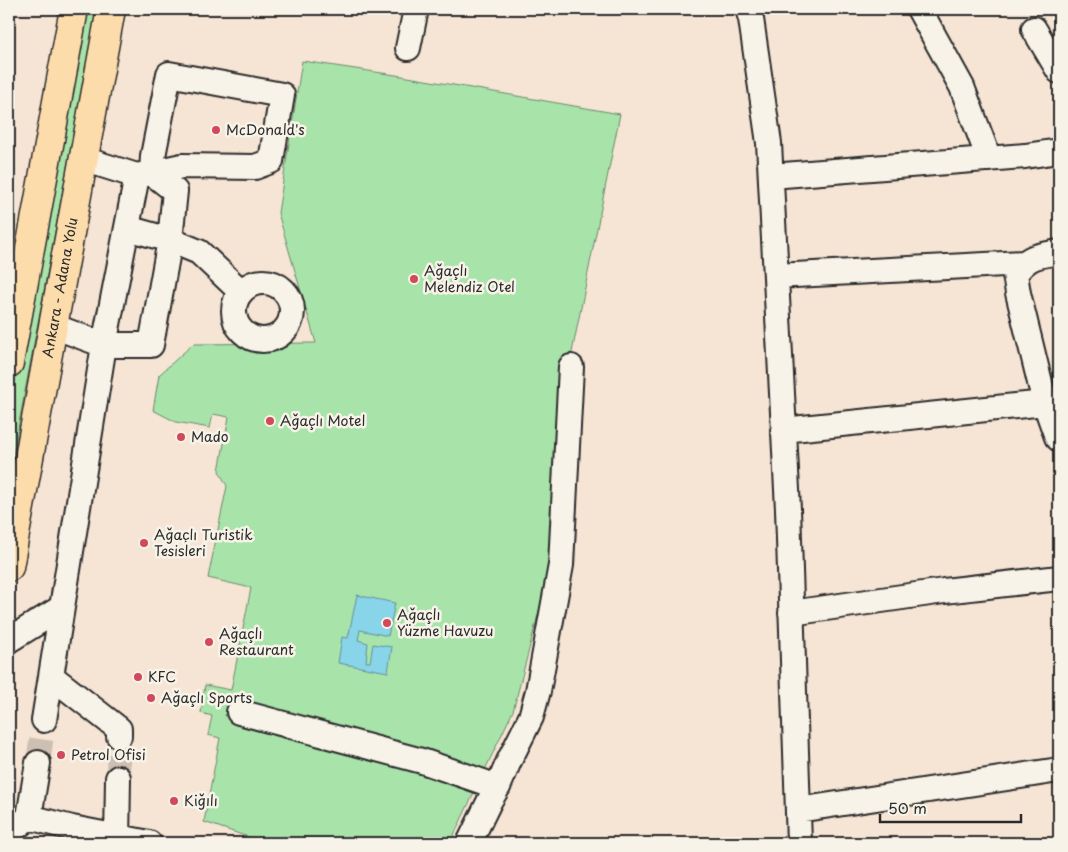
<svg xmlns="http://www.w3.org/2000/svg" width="1068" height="852" font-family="'Playpen Sans',sans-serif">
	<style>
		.green { fill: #a8e4aa; stroke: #6a886a }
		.water { fill: #88d4e8; stroke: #63909c }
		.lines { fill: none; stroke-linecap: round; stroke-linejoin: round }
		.minor-tunnel { stroke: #cdbfb2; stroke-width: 24; stroke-dasharray: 24 12; stroke-linecap: butt }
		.minor-casing { stroke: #2b2b2b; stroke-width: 28 }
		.highway-casing { stroke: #2b2b2b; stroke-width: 31 }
		.minor { stroke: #f7f3e8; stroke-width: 24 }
		.highway { stroke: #fddcac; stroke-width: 28 }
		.poi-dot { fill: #d1495b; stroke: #f7f3e8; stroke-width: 2 }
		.labels { text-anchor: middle; stroke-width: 5; stroke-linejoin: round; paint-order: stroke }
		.poi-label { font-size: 14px; fill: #2b2b2b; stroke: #f7f3e8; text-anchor: start }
		.street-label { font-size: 14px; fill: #2b2b2b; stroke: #f7f3e8 }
	</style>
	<rect width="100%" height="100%" fill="#f6e4d4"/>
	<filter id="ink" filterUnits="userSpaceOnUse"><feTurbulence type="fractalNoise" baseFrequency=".02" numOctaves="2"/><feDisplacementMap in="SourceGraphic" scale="10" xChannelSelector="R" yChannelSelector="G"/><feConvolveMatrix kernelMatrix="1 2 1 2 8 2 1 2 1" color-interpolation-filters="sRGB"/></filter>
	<g filter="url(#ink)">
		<path class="green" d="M 80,9 L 97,9 L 9,476 L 9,388 Z
			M 302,61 L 402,76 L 620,114 L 563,397 L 554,553 L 513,711 L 450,843 L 266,843 L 204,822 L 220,738 L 208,735 L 212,716 L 201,713 L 205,685 L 231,690 L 251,588 L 208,578 L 227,486 L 219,471 L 229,417 L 213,414 L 210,428 L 176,422 L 153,410 L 159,375 L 193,344 L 316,343 L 278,213 Z"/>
		<path class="water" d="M 357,595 L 395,603 L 388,636 L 360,630 L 358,640 L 368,643 L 366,662 L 370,662 L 373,644 L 392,647 L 388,672 L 338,663 L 342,637 L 348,638 Z"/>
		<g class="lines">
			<path class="minor-tunnel" d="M 38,763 L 44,720
				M 118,778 L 119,736"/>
			<defs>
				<path id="minor" d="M 748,9 L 751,19 L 769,143 L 788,509 L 799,843
					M 919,9 L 962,87 L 989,159
					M 1034,29 L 1059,71
					M 408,48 L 416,9
					M 771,176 L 1025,156 L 1059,151
					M 127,228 L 170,240 L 199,252 L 237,288 L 240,293
					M 1059,252 C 1037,256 1029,255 1015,274 L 1018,293 L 1045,403 L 1057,437 L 1059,439
					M 776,276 L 1023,263
					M234 311a29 29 0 1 1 58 0a29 29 0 1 1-58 0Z
					M 53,326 L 104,345 L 151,345 L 170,240 L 175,191 L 152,173 L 153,156 L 169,74 L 282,95 L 271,161 L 255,167 L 182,166 L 137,176 L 83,159
					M 783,430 L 1045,403
					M 791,613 L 944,591 L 1059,578
					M 9,640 L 61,608
					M 51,676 L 119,729 L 119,736
					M 239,712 L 422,761 L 498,787
					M 44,720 L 104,345 L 137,176
					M 798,810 L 1059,770
					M 29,817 L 72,828 L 149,843
					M 9,833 L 29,817 L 38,763
					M 117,843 L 118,778
					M 469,843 L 490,800 L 498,787 L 509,761 L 531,717 L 538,691 L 561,565 L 571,367"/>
				<g id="highway">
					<path d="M 9,363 L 74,9"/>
					<path id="s1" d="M 9,567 L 111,9"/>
				</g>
			</defs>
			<use href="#minor" class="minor-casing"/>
			<use href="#highway" class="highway-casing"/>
			<use href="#minor" class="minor"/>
			<use href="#highway" class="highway"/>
		</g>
	</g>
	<g class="poi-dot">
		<circle cx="216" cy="130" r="5"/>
		<circle cx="414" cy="279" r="5"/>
		<circle cx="270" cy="421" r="5"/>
		<circle cx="181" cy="437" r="5"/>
		<circle cx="144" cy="543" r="5"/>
		<circle cx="387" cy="623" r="5"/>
		<circle cx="209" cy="642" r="5"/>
		<circle cx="138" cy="677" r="5"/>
		<circle cx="151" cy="698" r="5"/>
		<circle cx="61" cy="755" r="5"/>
		<circle cx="174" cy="801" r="5"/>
	</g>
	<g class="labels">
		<g class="poi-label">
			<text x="226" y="135">McDonald's</text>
			<text x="424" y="276">Ağaçlı<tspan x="424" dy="16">Melendiz Otel</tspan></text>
			<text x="280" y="426">Ağaçlı Motel</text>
			<text x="191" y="442">Mado</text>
			<text x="154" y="540">Ağaçlı Turistik<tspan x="154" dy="16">Tesisleri</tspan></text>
			<text x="397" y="620">Ağaçlı<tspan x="397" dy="16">Yüzme Havuzu</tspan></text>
			<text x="219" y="639">Ağaçlı<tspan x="219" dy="16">Restaurant</tspan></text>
			<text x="148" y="682">KFC</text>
			<text x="161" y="703">Ağaçlı Sports</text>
			<text x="71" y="760">Petrol Ofisi</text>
			<text x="184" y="806">Kiğılı</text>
		</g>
		<g class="street-label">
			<text dy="5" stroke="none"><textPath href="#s1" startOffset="284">Ankara - Adana Yolu</textPath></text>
		</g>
	</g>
	<rect width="1068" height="852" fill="none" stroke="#f7f3e8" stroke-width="30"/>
	<rect x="15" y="15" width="1038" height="822" fill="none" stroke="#2b2b2b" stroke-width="2" filter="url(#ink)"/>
	<path d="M880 814v8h141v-8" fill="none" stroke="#2b2b2b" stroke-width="2.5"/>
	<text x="888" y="814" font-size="15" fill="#2b2b2b" stroke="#f7f3e8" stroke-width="4" paint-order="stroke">50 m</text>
</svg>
